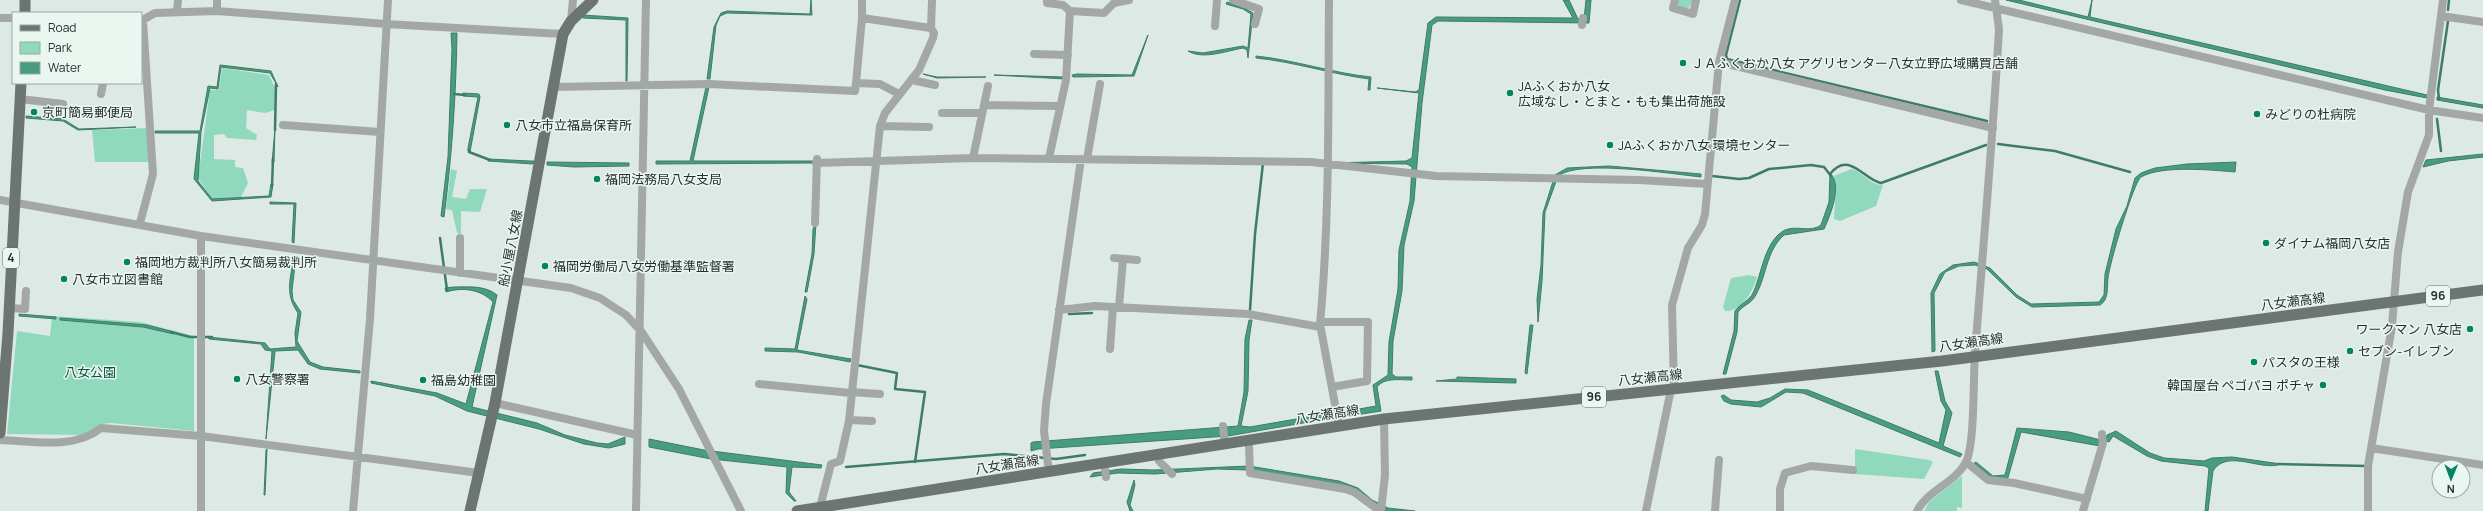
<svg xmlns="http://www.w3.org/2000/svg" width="2483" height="511" font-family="Manrope,'Noto Sans JP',sans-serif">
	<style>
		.green { fill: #90d9bd }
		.water { fill: #489d80; stroke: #3f7c67 }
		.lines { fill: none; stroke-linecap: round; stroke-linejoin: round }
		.stream { stroke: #3f7c67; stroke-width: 2.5 }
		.minor { stroke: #a3a8a6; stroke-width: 8 }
		.major { stroke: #6c7571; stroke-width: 11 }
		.poi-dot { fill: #058364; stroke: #eaf7f1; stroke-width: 1.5 }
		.labels { text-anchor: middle; stroke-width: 3; stroke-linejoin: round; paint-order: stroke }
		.shield { fill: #eaf7f1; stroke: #646b68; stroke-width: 1 }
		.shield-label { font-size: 12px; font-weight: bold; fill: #2a2f2d }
		.poi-label { font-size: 13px; fill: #2a2f2d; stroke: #eaf7f1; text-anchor: start }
		.street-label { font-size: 13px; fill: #2a2f2d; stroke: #eaf7f1 }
		.park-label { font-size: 13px; fill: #09513e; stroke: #eaf7f1 }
	</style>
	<rect width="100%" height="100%" fill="#dde9e4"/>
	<path class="green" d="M 1678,0 L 1693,0 L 1688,9 L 1678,6 Z
		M 222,68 L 269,75 L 275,88 L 275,110 L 265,113 L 247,110 L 246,128 L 257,135 L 256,140 L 227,138 L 224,134 L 214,135 L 214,159 L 235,160 L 235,167 L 243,168 L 248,183 L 241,197 L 212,199 L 198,178 L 210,90 L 219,90 Z
		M 147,128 L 149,162 L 95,162 L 92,130 Z
		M 451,169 L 457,171 L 452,197 L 466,199 L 470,189 L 487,189 L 480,212 L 461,211 L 461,234 L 457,233 L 452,210 L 446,209 Z
		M 1851,169 C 1864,172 1869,185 1883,185 L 1876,206 L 1840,221 L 1834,219 L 1836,185 L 1834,176 Z
		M 1749,275 L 1757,277 C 1753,290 1743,312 1725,311 L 1723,307 L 1731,278 Z
		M 52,316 L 140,322 L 194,336 L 194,431 L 111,423 L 101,424 L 86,435 L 7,434 L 17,331 L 50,336 Z
		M 1855,449 L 1929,460 L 1933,462 L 1924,479 L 1855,474 Z
		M 1962,476 L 1962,508 L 1957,507 L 1957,511 L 1924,511 L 1929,502 Z"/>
	<path class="water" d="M 811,0 L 812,15 L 727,13 L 720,16 L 716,25 L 710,79 L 707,79 L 714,27 L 721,13 L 727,11 L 810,14 Z
		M 1563,0 L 1569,0 L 1578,19 L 1584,19 L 1586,0 L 1591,0 L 1589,23 L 1438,21 L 1432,25 L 1422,103 L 1414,201 L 1404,245 L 1402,291 L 1393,341 L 1392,374 L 1396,377 L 1412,377 L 1412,380 C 1401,380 1384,377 1377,387 L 1381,411 L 1343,417 L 1342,412 L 1376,406 L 1373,385 L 1388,375 L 1389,342 L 1398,289 L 1399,250 L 1410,201 L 1412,167 L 1407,164 L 1330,163 L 1406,161 L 1412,158 L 1419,93 L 1377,88 L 1415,92 L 1419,90 L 1428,23 L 1436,17 L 1573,18 Z
		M 2006,0 L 2019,0 L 2088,17 L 2092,0 L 2090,17 L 2427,95 L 2427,98 L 2385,90 Z
		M 1227,2 L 1243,7 L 1253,13 L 1248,58 L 1247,50 L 1243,48 C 1226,51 1203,60 1188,51 L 1203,53 L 1243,46 L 1248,48 L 1251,14 L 1243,9 L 1226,4 Z
		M 583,15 L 628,18 L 627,81 L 626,81 L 626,20 L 583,18 Z
		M 451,33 L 457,33 C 456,95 452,155 444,217 L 441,216 L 448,157 L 452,49 Z
		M 1148,35 L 1134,76 L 1073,77 L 1072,75 L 1077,74 L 1132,75 Z
		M 1256,56 C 1295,60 1332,73 1371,77 L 1370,90 L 1368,90 L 1369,79 C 1331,74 1295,62 1256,58 Z
		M 220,65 L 271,71 L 278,87 L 270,73 L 221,67 L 218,89 L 210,88 L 201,132 L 198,181 L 212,199 L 269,196 L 271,184 L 273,184 L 271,197 L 212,201 L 194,179 L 199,133 L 155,133 L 155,131 L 200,131 L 208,86 L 217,87 Z
		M 923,74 L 937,77 L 986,77 L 937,78 Z
		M 994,75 L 1065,77 L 1065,79 Z
		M 706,87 L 709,87 L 693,161 L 814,161 L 814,163 L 656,164 L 656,161 L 690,161 Z
		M 463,93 L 479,94 L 480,97 L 470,152 L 468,151 L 468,148 L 478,97 L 463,96 Z
		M 2437,97 L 2483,105 L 2483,108 L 2437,100 Z
		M 26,116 L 63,119 L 79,129 L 136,127 L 78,130 L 63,121 L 26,118 Z
		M 275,128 L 274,162 L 272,163 Z
		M 2483,154 L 2483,157 L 2448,161 L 2423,167 L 2426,160 Z
		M 488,159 L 530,161 L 534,161 L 533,164 L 488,161 Z
		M 547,162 L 629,163 L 629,166 L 574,167 L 547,165 Z
		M 2236,162 L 2235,172 C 2212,170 2162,165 2141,177 C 2134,181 2109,265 2108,278 C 2107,287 2109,300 2100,305 L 2032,307 L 2016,297 L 1987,269 L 1975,265 L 1959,266 L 1945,272 L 1934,293 L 1935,351 L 1932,352 L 1931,293 L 1940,274 L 1953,265 L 1974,262 L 1990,268 L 2017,295 L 2031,304 L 2099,302 L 2104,295 L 2105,274 L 2116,229 L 2127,206 L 2135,178 L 2141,173 L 2155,168 L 2187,164 Z
		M 1609,166 L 1701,174 L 1701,177 C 1672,174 1580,159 1558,176 L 1545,212 L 1542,281 L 1538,322 L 1537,299 L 1541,265 L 1543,213 L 1555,175 L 1567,168 Z
		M 1830,173 C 1843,185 1830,216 1824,229 L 1784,235 C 1765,252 1767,278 1754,298 C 1750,304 1742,306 1738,312 L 1737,332 L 1726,374 L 1723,374 L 1734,331 L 1735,311 C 1740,304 1749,301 1753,293 C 1762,274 1764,241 1785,230 C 1796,225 1811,233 1821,225 L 1829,202 Z
		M 270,202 L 296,203 L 294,243 L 292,242 L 294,204 L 270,204 Z
		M 816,223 L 814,254 L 807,292 L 805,292 L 812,254 L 813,229 Z
		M 294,255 L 296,256 L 292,291 L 293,300 L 301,312 L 297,341 L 310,362 L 323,367 L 360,371 L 360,373 L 320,369 L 308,364 L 298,350 L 275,351 L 266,439 L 272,351 L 265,350 L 261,344 L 209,339 L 208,337 L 265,343 L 270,349 L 296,347 L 295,333 L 298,313 C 284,293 291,278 294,255 Z
		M 453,287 C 468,287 485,285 497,295 L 472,407 L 537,423 L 565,435 L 597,443 L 608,444 L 625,437 L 625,444 L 609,448 L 584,444 L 539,429 L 467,411 L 435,396 L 371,383 L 371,381 L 437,393 L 466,404 L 493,302 C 481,289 462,287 446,292 L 445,288 Z
		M 805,296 L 807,299 L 797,350 L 851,359 L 850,362 L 798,352 L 765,351 L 765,348 L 795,349 Z
		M 19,314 L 56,317 L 56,319 L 19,316 Z
		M 60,318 L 147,325 L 174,332 L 174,334 L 143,327 L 60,320 Z
		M 1249,320 L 1252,320 L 1249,340 L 1248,391 L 1241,426 L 1250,427 L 1325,414 L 1326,419 L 1228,436 L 1038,449 L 1031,451 L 1031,443 L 1033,442 L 1238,426 L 1244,392 L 1245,339 Z
		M 1530,325 L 1533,325 L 1527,374 L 1525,373 Z
		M 1935,371 L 1938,371 L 1945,401 L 1952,413 L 1943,446 L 1962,454 L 1960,457 L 1803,393 L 1786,392 L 1761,407 L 1731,404 L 1724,401 L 1721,396 L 1724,395 L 1731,400 L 1757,402 L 1770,398 L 1785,389 L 1808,390 L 1939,443 L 1946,410 L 1941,401 Z
		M 1457,377 L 1516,379 L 1516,383 L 1436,381 L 1457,379 Z
		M 2017,428 L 2069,432 L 2101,440 L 2100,446 L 2021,432 L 2007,481 L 1992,480 L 1973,464 L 1976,462 L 1993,476 L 2005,475 Z
		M 2116,431 L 2150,453 L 2164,458 L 2204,461 L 2212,458 L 2232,457 L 2281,464 C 2262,472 2227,448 2213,471 L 2208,511 L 2205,511 L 2209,468 L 2205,466 L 2161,461 L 2147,456 L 2113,436 L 2109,442 L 2106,441 L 2107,435 Z
		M 649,439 L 704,450 L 822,465 L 821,468 L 792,467 L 789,492 L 796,501 L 794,501 L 786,493 L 787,467 L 711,459 L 649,447 Z
		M 267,449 L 265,495 L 264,495 L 266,450 Z
		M 1249,466 L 1339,481 L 1358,488 L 1372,500 L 1388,508 L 1415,511 L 1385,511 L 1346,487 L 1248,470 L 1217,469 L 1155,474 L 1118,473 L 1090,477 L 1093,473 L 1121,469 L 1154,470 Z
		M 1134,480 L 1135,485 L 1130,505 L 1133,511 L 1130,511 L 1127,502 Z"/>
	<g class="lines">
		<path class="stream" d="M 1740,0 L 1726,55 L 1727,59 L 1987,121
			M 2448,10 L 2449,0
			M 454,94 L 465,95
			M 2439,99 L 2438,90 L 2448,21
			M 2437,119 L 2441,151
			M 275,130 L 276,84
			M 1998,144 L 2055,151 L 2130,172
			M 469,150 L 469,152 L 490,160
			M 1830,174 C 1849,150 1864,180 1881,183 L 1986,145
			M 1712,176 L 1739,179 L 1749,178 L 1769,169 L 1811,165 L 1824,167 L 1831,176
			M 272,186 L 273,159
			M 440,238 L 447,290
			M 1250,310 L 1255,234 L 1263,163
			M 1069,314 L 1092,313
			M 171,332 L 190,337 L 212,337
			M 857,365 L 897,373 L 895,389 L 925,392 L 915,462
			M 2278,464 L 2367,466
			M 846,467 L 1004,454 L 1056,459 L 1085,455"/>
		<path class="minor" d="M 862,0 L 862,18 L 931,28
			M 1047,0 L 1047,3 L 1063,5 L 1070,11 L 1104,13 L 1114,3 L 1129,0
			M 1233,0 L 1259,9 L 1255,24
			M 1675,0 L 1673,8 L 1693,14 L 1696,0
			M 1961,0 L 2429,110 L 2483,118
			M 177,11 L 178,0
			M 217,11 L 217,0
			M 2441,16 L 2483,22
			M 0,18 L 13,18
			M 141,21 L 155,13 L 217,11 L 386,24 L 563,34
			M 571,21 L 573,0
			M 1582,25 L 1583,18
			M 1215,26 L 1217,0
			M 1034,54 L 1068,55
			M 1719,62 L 1993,128
			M 912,80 L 935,85
			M 856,83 L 862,18
			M 554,87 L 709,84 L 855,91 L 856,83 L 880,84 L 899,94
			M 101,94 L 103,83
			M 20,99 L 63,104
			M 984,105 L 1060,106
			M 942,113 L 982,113
			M 283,125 L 380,132
			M 880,126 L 929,127
			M 973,158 L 988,86
			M 1049,158 L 1066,80 L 1070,11
			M 1087,159 L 1100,84
			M 816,163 L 973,158 L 1311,162 L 1436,176 L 1639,180 L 1707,184
			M 0,200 L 201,236 L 571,288 L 600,298 L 626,315 L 641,331 L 679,389 L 741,511
			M 140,223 L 153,174 L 143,21
			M 815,223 L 817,159
			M 201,236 L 201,511
			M 1114,258 L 1137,260
			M 460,273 L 460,238
			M 1119,307 L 1123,259
			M 9,308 L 25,309 L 26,291
			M 1059,310 L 1095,306 L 1248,314 L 1320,327
			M 1320,324 C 1330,216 1328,108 1329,0
			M 1110,349 L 1113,307
			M 759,384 L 851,393
			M 1332,387 L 1367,381 L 1368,322 L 1324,322 L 1320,324 L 1339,426
			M 1674,389 L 1672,305 L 1688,248 L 1702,225 L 1705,214 L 1719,62 L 1735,0
			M 851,392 L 880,394
			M 495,403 L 637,435
			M 849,420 L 872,421
			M 1223,426 L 1224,437
			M 0,440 C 33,441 74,450 101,428 L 201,436 L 479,473
			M 1249,446 L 1250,473 L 1345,489 L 1354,492 L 1380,511
			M 2371,448 L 2483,465
			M 1159,461 L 1172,474
			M 1966,462 L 1988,480 L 2014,483 L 2087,499
			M 1105,469 L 1106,477
			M 1049,472 L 1044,431 L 1046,404 L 1081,159
			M 353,511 L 370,319 L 388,0
			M 636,511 L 646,0
			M 819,511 L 831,464 L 840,461 L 849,421 L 880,126 L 885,113 L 919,70 L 933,38 L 934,33 L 931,28 L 932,0
			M 1381,511 L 1385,475 L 1384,419
			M 1646,511 L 1671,389
			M 1715,511 L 1719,460
			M 1780,511 L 1780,489 L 1785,473 L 1811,466 L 1853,470
			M 1917,511 C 1928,490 1955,483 1966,462 C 1975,444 1973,378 1975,354 C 1983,246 1993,138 1999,29 L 1995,0
			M 2083,511 L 2103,443 L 2102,434
			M 2368,511 L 2368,466 L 2392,326 L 2398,252 L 2408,192 L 2429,135 L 2429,110 L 2443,0"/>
		<path class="major" d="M 25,13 L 25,0
			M 0,433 L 8,333 L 21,83
			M 470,511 L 495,403 L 563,34 L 571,21 L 593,0
			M 797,511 L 1384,419 L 1942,361 L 2483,290"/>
	</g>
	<g class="poi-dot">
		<circle cx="1683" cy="63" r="4"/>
		<circle cx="1510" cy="93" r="4"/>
		<circle cx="34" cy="112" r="4"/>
		<circle cx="2257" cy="114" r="4"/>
		<circle cx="507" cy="125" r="4"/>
		<circle cx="1610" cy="145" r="4"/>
		<circle cx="597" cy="179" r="4"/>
		<circle cx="2266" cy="243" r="4"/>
		<circle cx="127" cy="262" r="4"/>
		<circle cx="545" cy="266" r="4"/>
		<circle cx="64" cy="279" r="4"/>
		<circle cx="2470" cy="329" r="4"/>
		<circle cx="2350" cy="351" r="4"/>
		<circle cx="2254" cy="362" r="4"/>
		<circle cx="237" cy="379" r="4"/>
		<circle cx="423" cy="380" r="4"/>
		<circle cx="2323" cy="385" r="4"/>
	</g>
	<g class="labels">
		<g class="shield">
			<rect x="3" y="248" width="16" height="20" rx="3"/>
			<rect x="2426" y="286" width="24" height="20" rx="3"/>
			<rect x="1582" y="387" width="24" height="20" rx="3"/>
		</g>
		<g class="shield-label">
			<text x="11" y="262">4</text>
			<text x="2438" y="300">96</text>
			<text x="1594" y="401">96</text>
		</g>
		<g class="poi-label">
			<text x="1691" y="68">ＪＡふくおか八女 アグリセンター八女立野広域購買店舗</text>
			<text x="1518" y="91">JAふくおか八女<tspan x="1518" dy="15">広域なし・とまと・もも集出荷施設</tspan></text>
			<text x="42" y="117">京町簡易郵便局</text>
			<text x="2265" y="119">みどりの杜病院</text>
			<text x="515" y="130">八女市立福島保育所</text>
			<text x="1618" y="150">JAふくおか八女 環境センター</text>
			<text x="605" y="184">福岡法務局八女支局</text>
			<text x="2274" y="248">ダイナム福岡八女店</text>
			<text x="135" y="267">福岡地方裁判所八女簡易裁判所</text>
			<text x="553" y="271">福岡労働局八女労働基準監督署</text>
			<text x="72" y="284">八女市立図書館</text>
			<text x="2462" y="334" text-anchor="end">ワークマン 八女店</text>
			<text x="2358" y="356">セブン-イレブン</text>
			<text x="2262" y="367">パスタの王様</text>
			<text x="245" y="384">八女警察署</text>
			<text x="431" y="385">福島幼稚園</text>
			<text x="2315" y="390" text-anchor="end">韓国屋台 ペゴパヨ ポチャ</text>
		</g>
		<g class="street-label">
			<text transform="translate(510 248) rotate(-79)" y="5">船小屋八女線</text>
			<text transform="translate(2293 301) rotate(-7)" y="5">八女瀬高線</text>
			<text transform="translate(1971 342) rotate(-8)" y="5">八女瀬高線</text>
			<text transform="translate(1650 377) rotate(-6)" y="5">八女瀬高線</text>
			<text transform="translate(1327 414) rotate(-9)" y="5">八女瀬高線</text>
			<text transform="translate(1007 464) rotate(-9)" y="5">八女瀬高線</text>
		</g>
		<g class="park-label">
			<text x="90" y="377">八女公園</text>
		</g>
	</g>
	<rect x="12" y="12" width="130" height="72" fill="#eaf7f1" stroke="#9da7a3"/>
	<rect x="20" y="25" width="20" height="6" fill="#6c7571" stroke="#9da7a3"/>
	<text x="48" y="32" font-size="12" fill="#2a2f2d">Road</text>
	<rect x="20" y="42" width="20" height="12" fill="#90d9bd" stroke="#9da7a3"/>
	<text x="48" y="52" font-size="12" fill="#2a2f2d">Park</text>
	<rect x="20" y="62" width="20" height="12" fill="#489d80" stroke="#9da7a3"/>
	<text x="48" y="72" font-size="12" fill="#2a2f2d">Water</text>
	<g transform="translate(2451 479) rotate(181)"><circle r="19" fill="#eaf7f1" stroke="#9da7a3"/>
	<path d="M0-3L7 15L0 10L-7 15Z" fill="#058364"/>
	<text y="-6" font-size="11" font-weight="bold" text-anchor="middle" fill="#2a2f2d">N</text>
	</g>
</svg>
